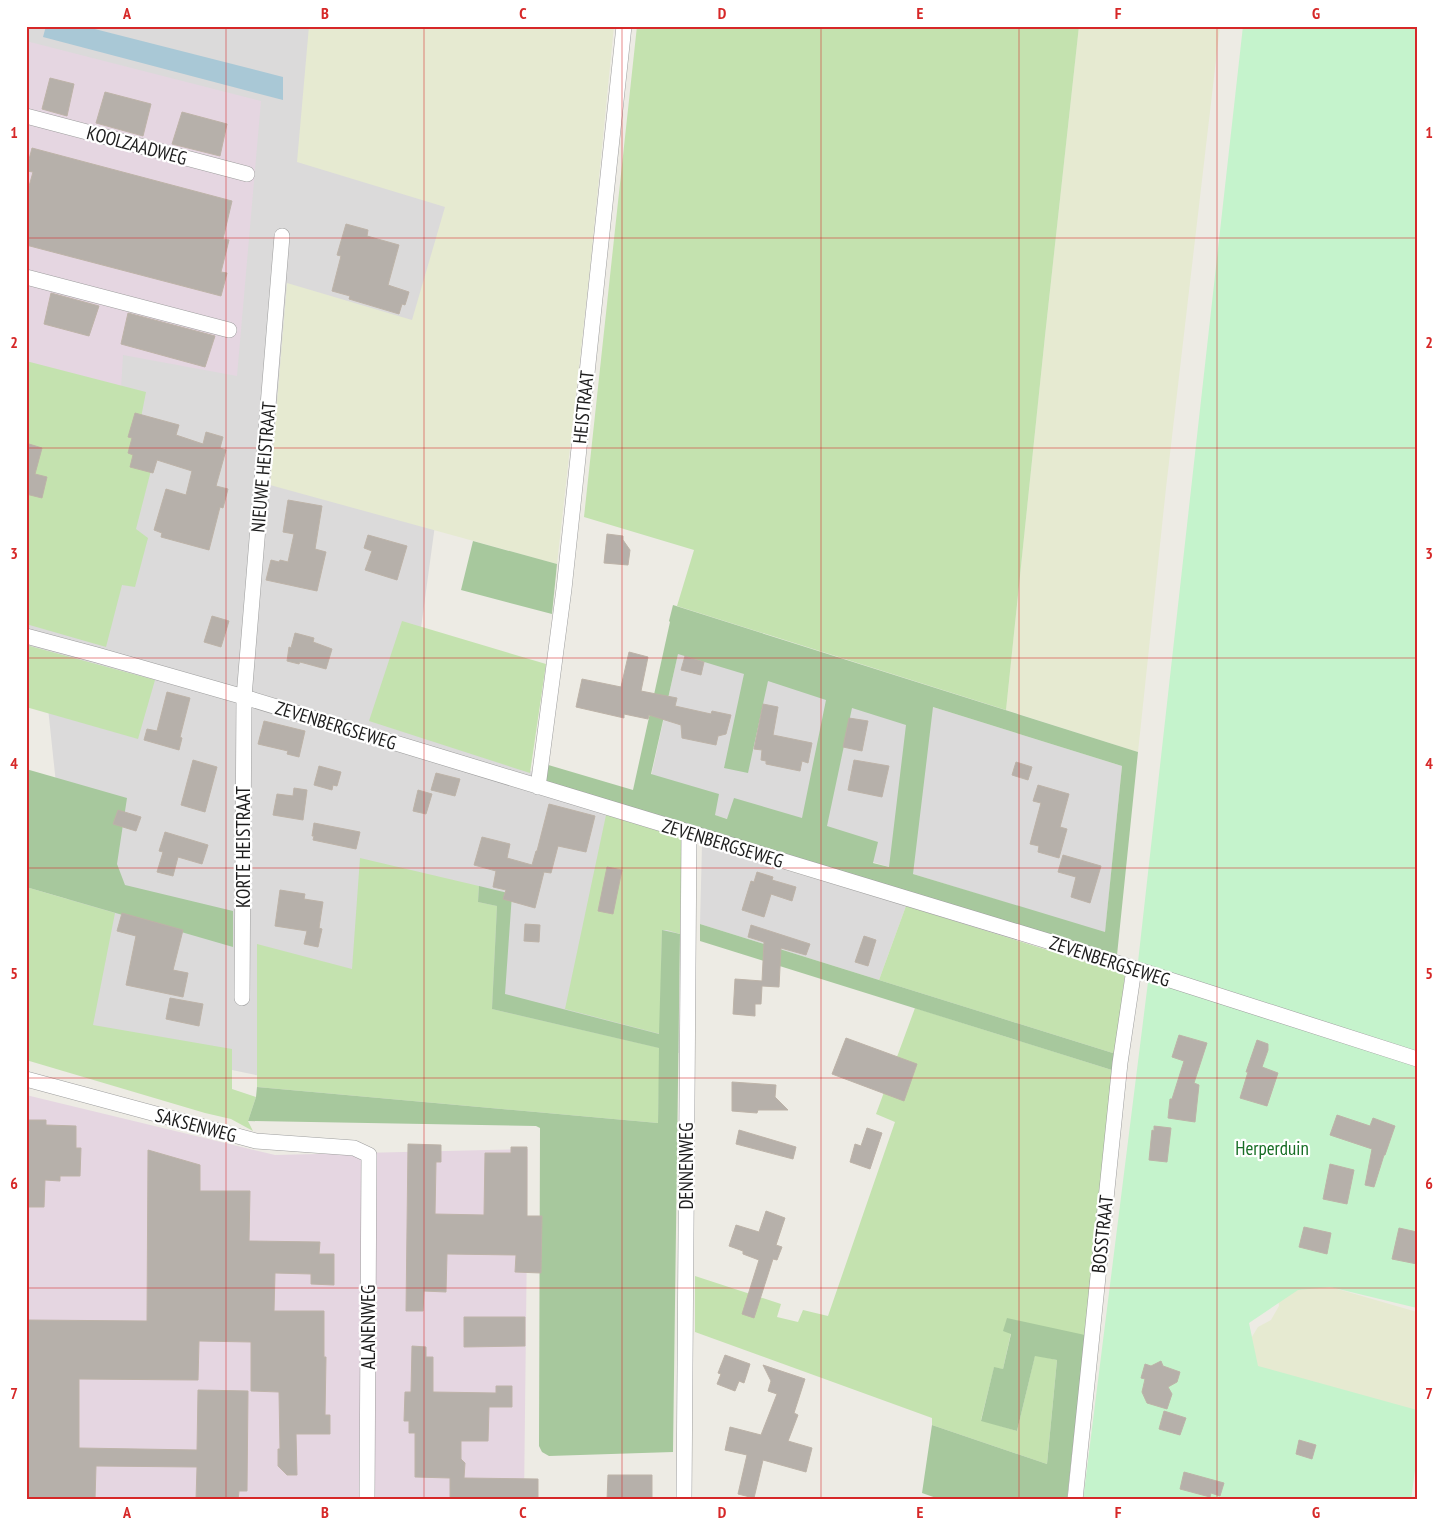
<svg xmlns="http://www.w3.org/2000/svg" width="1443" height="1526" font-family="'PT Sans Narrow',sans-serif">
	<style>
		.residential { fill: #dbdada }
		.industrial { fill: #e5d6e1 }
		.farmland { fill: #e6ead1 }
		.grass { fill: #c4e2af }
		.forest { fill: #a7c89d; fill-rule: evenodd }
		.park { fill: #c5f3cc }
		.water { fill: #a9c8d6 }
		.building { fill: #b6b0aa; stroke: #bdb3a8 }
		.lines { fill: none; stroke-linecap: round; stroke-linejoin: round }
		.street-casing { stroke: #9e9e9e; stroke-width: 16 }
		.street { stroke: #fff; stroke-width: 15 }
		.grid { fill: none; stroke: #d62828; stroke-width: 1; stroke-opacity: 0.55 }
		.labels { text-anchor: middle; stroke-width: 4.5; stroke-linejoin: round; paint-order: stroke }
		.street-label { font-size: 19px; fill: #1d1d1d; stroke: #fff }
		.park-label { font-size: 19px; fill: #176e25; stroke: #fff }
		.neatline { fill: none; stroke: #d62828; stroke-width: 2 }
		.grid-label { font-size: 16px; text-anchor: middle; font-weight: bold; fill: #d62828 }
	</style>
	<rect width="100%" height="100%" fill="#edebe4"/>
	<path class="residential" d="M 26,26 L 315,26 L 451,205 L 435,525 L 407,731 L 676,817 L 679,1053 L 486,1016 L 360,978 L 270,1078 L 83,1039 L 44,670 L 26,665 Z
		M 684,626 L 933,707 L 1122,766 L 1105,933 L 913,874 L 647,795 Z
		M 702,845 L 906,906 L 879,980 L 700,924 Z"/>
	<path class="industrial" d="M 26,41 L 261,101 L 237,376 L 123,355 L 106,647 L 26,622 Z
		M 26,1095 L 275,1155 L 528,1149 L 524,1500 L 26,1500 Z"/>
	<path class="farmland" d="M 309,26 L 614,26 L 590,269 L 557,564 L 270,485 L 287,283 L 412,320 L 445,207 L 297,162 Z
		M 1079,26 L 1220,26 L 1166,488 L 1138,752 L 1006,710 L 1045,336 Z
		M 1310,1281 L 1417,1312 L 1417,1416 L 1257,1374 L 1250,1340 L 1258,1327 L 1271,1320 L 1279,1306 L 1277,1291 Z"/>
	<path class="grass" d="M 637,26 L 1079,26 L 1045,336 L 1006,710 L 677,606 L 694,550 L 584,517 Z
		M 26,361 L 146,392 L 138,433 L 158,443 L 136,529 L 148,538 L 135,587 L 122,585 L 106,647 L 26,624 Z
		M 402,621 L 546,664 L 530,773 L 369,721 Z
		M 26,645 L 155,680 L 138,739 L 26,707 Z
		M 606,815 L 682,838 L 680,934 L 667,930 L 662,930 L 660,1034 L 565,1009 Z
		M 360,858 L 479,886 L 478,902 L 497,906 L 492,1009 L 660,1048 L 658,1123 L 257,1087 L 257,944 L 352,969 Z
		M 26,887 L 115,913 L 93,1025 L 232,1049 L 232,1089 L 256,1097 L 248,1121 L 253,1131 L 231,1119 L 205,1113 L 26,1060 Z
		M 906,906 L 1125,974 L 1116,1054 L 879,980 Z
		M 915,1008 L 1115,1071 L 1085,1335 L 1011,1333 L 1003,1369 L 994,1368 L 981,1420 L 1017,1431 L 1035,1355 L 1057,1360 L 1047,1464 L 932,1425 L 932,1418 L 695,1332 L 695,1276 L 781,1304 L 777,1317 L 798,1322 L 803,1310 L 828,1316 L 895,1122 L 876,1114 Z"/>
	<path class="forest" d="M 473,541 L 557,564 L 552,614 L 461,590 Z
		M 673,605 L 1138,752 L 1117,955 L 543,780 L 545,764 L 633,790 L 670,622 L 669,621 ZM 678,654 L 744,674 L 724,768 L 748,773 L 768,681 L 826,700 L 802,818 L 734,798 L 727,819 L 715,815 L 719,794 L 651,774 ZM 933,707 L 1122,766 L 1105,932 L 913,874 ZM 852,708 L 906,725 L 889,867 L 873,863 L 878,842 L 827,826 Z
		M 26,769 L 127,798 L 117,864 L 125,885 L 233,911 L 233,947 L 26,887 Z
		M 479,886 L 512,894 L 505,994 L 659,1034 L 662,930 L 680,934 L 673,1452 L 549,1456 L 542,1452 L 539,1446 L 540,1128 L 536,1126 L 248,1121 L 256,1097 L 257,1087 L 658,1123 L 659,1048 L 492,1009 L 497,906 L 478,902 Z
		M 700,924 L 1116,1054 L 1115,1071 L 700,941 Z
		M 1007,1318 L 1085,1335 L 1067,1500 L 942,1500 L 922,1493 L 932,1425 L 1047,1464 L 1057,1360 L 1035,1356 L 1017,1431 L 981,1421 L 994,1367 L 1003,1369 L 1011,1334 L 1003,1331 Z"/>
	<path class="park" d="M 1243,26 L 1417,26 L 1417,1308 L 1330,1287 L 1298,1290 L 1249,1323 L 1258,1366 L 1417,1410 L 1417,1455 L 1411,1500 L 1083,1500 L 1150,966 L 1138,962 Z"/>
	<path class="water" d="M 46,26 L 83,26 L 283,77 L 283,100 L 43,37 Z"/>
	<path class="building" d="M 50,78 L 74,84 L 67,116 L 42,109 Z
		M 105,92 L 151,104 L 143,136 L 96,123 Z
		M 182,112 L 227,124 L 220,156 L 172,144 Z
		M 32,148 L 232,201 L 223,239 L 229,240 L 221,272 L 227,273 L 221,296 L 26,245 L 26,197 L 33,172 L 26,171 Z
		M 346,224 L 368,230 L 367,236 L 399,245 L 388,285 L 409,292 L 405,305 L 402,304 L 399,314 L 349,299 L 350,296 L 332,291 L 341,256 L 337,255 Z
		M 51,293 L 99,306 L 89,336 L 44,324 Z
		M 128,313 L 215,336 L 205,367 L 121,344 Z
		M 135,413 L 179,425 L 176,435 L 203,444 L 206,432 L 223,437 L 220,448 L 226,450 L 216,486 L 228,489 L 223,508 L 220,507 L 209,550 L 161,537 L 162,533 L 154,530 L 166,489 L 186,495 L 192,471 L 157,460 L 153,473 L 130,467 L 133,455 L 128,453 L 132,438 L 128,437 Z
		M 29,444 L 42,448 L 35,474 L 47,477 L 42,498 L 26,494 L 26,453 Z
		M 288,500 L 322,506 L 315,549 L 326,552 L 317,591 L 266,580 L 271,560 L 279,562 L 280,560 L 288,562 L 294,534 L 283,532 Z
		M 607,534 L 623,536 L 623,540 L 630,550 L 628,565 L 604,563 Z
		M 368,535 L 407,546 L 397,580 L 365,570 L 372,551 L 364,548 Z
		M 212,616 L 229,621 L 221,647 L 204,642 Z
		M 295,633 L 314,638 L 313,642 L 332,649 L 326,669 L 300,662 L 299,664 L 287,661 L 289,647 L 291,648 Z
		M 629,652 L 648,657 L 641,691 L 677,698 L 675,706 L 711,714 L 712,711 L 731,715 L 726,734 L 718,736 L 716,745 L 682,738 L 681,725 L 649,715 L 648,719 L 624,714 L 624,718 L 576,707 L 582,679 L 621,687 Z
		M 685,656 L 704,662 L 701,675 L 681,670 Z
		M 167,692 L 190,698 L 180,737 L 182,738 L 179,750 L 144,740 L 147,729 L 157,731 Z
		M 763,704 L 778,707 L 773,735 L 812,743 L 808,763 L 802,761 L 800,771 L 766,764 L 766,761 L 761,760 L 762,750 L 754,749 Z
		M 849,718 L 868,721 L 862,751 L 843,747 Z
		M 264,721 L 305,731 L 299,757 L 287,754 L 288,751 L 258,744 Z
		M 193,760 L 217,767 L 205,812 L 181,805 Z
		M 854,760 L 889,766 L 882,797 L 848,790 Z
		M 1016,762 L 1032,767 L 1028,780 L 1012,775 Z
		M 319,766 L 341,772 L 337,786 L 333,785 L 332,790 L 314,785 Z
		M 436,773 L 460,779 L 455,796 L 431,790 Z
		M 1038,785 L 1069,794 L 1060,827 L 1067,829 L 1059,858 L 1038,852 L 1039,846 L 1030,844 L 1041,803 L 1033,801 Z
		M 294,788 L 307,790 L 303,820 L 273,815 L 277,794 L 293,796 Z
		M 418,790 L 432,794 L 426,814 L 413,811 Z
		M 549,804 L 595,816 L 586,852 L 558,846 L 551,873 L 544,872 L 535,908 L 503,899 L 506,890 L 493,887 L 496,871 L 474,865 L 482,837 L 510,844 L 507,858 L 532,865 L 536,851 L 537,851 Z
		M 118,810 L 141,817 L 136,831 L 113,824 Z
		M 314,823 L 360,832 L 356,849 L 313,840 L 314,836 L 312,836 Z
		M 165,832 L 208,845 L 202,864 L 178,857 L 173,876 L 157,872 L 163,852 L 159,851 Z
		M 1063,855 L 1101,866 L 1090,903 L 1071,897 L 1076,877 L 1058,872 Z
		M 607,867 L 622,870 L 613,914 L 598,911 Z
		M 757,872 L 773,877 L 772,880 L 796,887 L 792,901 L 771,894 L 764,917 L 742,910 L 751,881 L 754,882 Z
		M 280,890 L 305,894 L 304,899 L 323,902 L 319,928 L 322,929 L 318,947 L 304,944 L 307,931 L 275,926 Z
		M 122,913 L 183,930 L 173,970 L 188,973 L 183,997 L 126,985 L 136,936 L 117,931 Z
		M 525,924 L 540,925 L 539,942 L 524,941 Z
		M 751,925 L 810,944 L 806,955 L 781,948 L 779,987 L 762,986 L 761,1004 L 755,1004 L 755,1016 L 733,1014 L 735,979 L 762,981 L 764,942 L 748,937 Z
		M 864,936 L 876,940 L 868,966 L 855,962 Z
		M 170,998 L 203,1004 L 199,1026 L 166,1019 Z
		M 1179,1035 L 1207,1043 L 1194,1083 L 1199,1085 L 1195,1122 L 1168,1118 L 1170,1099 L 1172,1099 L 1184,1061 L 1172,1057 Z
		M 846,1038 L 917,1064 L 904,1101 L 832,1074 Z
		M 1257,1040 L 1268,1044 L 1268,1050 L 1262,1067 L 1278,1073 L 1267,1106 L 1240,1098 L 1248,1072 L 1246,1072 Z
		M 732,1082 L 776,1085 L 775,1097 L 788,1110 L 758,1110 L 757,1113 L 732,1111 Z
		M 1337,1115 L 1370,1126 L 1373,1118 L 1395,1126 L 1385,1155 L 1384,1155 L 1374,1187 L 1365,1185 L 1372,1149 L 1330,1135 Z
		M 26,1120 L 46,1120 L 46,1125 L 76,1126 L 76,1148 L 81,1148 L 80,1176 L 60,1176 L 60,1181 L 45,1180 L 44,1207 L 26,1207 Z
		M 1154,1126 L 1171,1128 L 1167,1162 L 1149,1160 L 1152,1130 L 1154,1131 Z
		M 867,1128 L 882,1133 L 870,1169 L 850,1162 L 855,1144 L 861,1146 Z
		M 739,1130 L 796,1147 L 793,1159 L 736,1144 Z
		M 408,1144 L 441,1145 L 441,1162 L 436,1162 L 435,1214 L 484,1215 L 485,1153 L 511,1153 L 511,1147 L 527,1147 L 527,1216 L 542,1216 L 541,1273 L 515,1272 L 516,1255 L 447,1254 L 446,1292 L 424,1291 L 423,1311 L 406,1311 Z
		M 148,1150 L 200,1165 L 200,1191 L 250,1191 L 249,1241 L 320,1242 L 319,1254 L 334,1254 L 334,1285 L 311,1284 L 311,1274 L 275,1273 L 274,1311 L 324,1311 L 324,1357 L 326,1357 L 325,1415 L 330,1415 L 330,1434 L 296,1434 L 297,1475 L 287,1475 L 278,1466 L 278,1449 L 280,1449 L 279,1392 L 251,1391 L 251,1342 L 199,1341 L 198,1380 L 79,1379 L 79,1448 L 197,1450 L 198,1390 L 248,1391 L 247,1491 L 239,1491 L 238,1500 L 196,1500 L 197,1467 L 96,1466 L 95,1500 L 26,1500 L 26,1320 L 147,1321 Z
		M 1330,1164 L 1354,1170 L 1347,1204 L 1323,1199 Z
		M 766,1211 L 785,1218 L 776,1245 L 782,1247 L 777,1260 L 773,1259 L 754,1318 L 742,1314 L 759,1260 L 743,1254 L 743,1251 L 729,1246 L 736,1225 L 759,1232 Z
		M 1304,1227 L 1331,1233 L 1327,1254 L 1299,1247 Z
		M 1399,1228 L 1417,1232 L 1417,1264 L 1392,1259 Z
		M 464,1317 L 525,1317 L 525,1346 L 464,1347 Z
		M 412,1346 L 426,1347 L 426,1357 L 433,1357 L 433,1392 L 496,1393 L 496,1386 L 512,1386 L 512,1407 L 489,1407 L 488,1441 L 461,1441 L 461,1459 L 465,1463 L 464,1478 L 538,1479 L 538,1500 L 450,1500 L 450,1478 L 415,1477 L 415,1433 L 409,1433 L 409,1421 L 404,1421 L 405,1392 L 411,1392 Z
		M 725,1355 L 750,1364 L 744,1383 L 739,1381 L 735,1391 L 717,1384 L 721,1374 L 718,1373 Z
		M 1161,1361 L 1163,1366 L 1180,1372 L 1177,1382 L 1168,1387 L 1172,1394 L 1167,1409 L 1147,1403 L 1142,1392 L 1145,1379 L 1141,1378 L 1145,1364 L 1151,1366 Z
		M 763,1365 L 805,1379 L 794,1413 L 798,1415 L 788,1441 L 812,1448 L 806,1472 L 763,1460 L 754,1498 L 738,1494 L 747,1455 L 725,1450 L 730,1427 L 761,1435 L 777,1394 L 768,1391 L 771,1381 Z
		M 1164,1411 L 1186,1418 L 1180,1435 L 1159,1429 Z
		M 1299,1440 L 1316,1445 L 1312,1459 L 1296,1454 Z
		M 1184,1472 L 1224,1483 L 1220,1496 L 1211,1493 L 1210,1497 L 1180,1489 Z
		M 608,1475 L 652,1475 L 652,1500 L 607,1500 Z"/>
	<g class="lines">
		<defs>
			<path id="street" d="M 26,116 L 247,174
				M 26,277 L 229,330
				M 26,636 L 97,655 L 244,697 L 1064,946 L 1417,1059
				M 538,787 L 564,589 L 624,26
				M 242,998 L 244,697 L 282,236
				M 26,1079 L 256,1141 L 354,1148 L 369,1155 L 367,1500
				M 684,1500 L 689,833
				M 1075,1500 L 1120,1063 L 1134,969"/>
		</defs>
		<use href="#street" class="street-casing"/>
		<use href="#street" class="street"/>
	</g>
	<path class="grid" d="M 226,26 L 226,1500M 424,26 L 424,1500M 622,26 L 622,1500M 821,26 L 821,1500M 1019,26 L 1019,1500M 1217,26 L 1217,1500M 26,238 L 1417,238M 26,448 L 1417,448M 26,658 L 1417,658M 26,868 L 1417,868M 26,1078 L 1417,1078M 26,1288 L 1417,1288"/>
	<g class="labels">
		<g class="street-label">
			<text transform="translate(137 145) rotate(15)" y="7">KOOLZAADWEG</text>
			<text transform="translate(583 407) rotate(-84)" y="7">HEISTRAAT</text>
			<text transform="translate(263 467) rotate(-85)" y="7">NIEUWE HEISTRAAT</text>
			<text transform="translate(336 725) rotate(17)" y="7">ZEVENBERGSEWEG</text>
			<text transform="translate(723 843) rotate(17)" y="7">ZEVENBERGSEWEG</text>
			<text transform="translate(243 847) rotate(-90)" y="7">KORTE HEISTRAAT</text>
			<text transform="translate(1110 961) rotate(18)" y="7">ZEVENBERGSEWEG</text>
			<text transform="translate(196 1125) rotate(15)" y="7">SAKSENWEG</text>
			<text transform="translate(686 1166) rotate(-90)" y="7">DENNENWEG</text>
			<text transform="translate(1102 1234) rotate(-84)" y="7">BOSSTRAAT</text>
			<text transform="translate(368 1327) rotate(-90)" y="7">ALANENWEG</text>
		</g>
		<g class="park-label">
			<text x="1272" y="1155">Herperduin</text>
		</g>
	</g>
	<rect width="1443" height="1526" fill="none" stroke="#ffffff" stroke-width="55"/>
	<rect x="28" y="28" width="1388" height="1470" class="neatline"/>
	<g class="grid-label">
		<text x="127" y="19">A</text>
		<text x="325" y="19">B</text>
		<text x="523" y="19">C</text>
		<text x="722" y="19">D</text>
		<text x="920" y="19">E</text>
		<text x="1118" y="19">F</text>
		<text x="1316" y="19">G</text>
		<text x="14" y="138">1</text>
		<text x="1429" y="138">1</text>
		<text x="14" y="348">2</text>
		<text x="1429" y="348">2</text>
		<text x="14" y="559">3</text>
		<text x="1429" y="559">3</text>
		<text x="14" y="769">4</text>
		<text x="1429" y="769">4</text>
		<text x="14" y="979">5</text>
		<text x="1429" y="979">5</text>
		<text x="14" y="1189">6</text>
		<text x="1429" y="1189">6</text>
		<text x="14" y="1399">7</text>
		<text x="1429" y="1399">7</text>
		<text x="127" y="1518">A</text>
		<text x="325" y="1518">B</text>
		<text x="523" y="1518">C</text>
		<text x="722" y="1518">D</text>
		<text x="920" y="1518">E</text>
		<text x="1118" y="1518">F</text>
		<text x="1316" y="1518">G</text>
	</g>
</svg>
